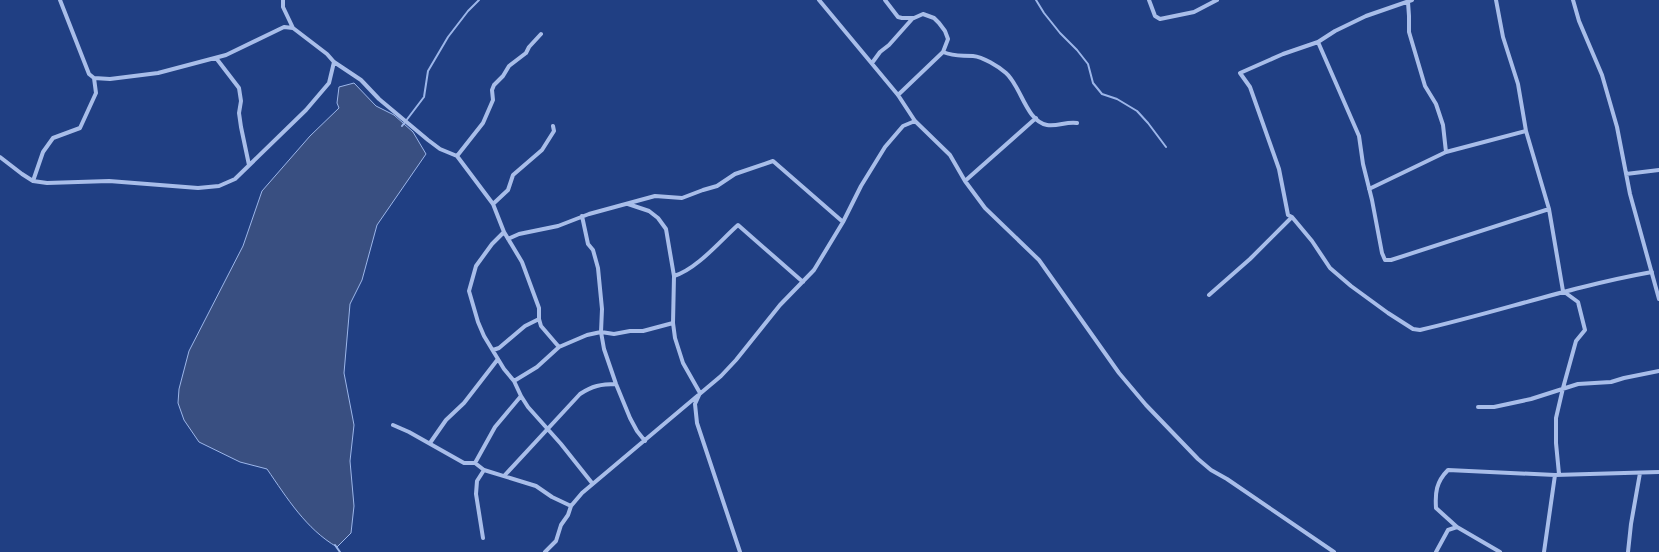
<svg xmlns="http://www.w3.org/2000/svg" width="1659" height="552" font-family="'Varela Round',sans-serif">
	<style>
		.water { fill: #394f81; stroke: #9cb6ea }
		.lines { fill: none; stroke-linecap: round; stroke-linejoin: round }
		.stream { stroke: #9cb6ea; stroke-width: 2 }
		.street { stroke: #a8bde9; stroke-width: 4 }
	</style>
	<rect width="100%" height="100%" fill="#203f83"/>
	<path class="water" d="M 354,83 L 376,106 L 394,115 L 413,132 L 426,154 L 377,225 L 362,280 L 350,304 L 344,373 L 354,425 L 350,461 L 354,506 L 351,533 L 337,547 C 306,529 287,498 267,469 L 240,462 L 199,442 L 184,420 L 178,403 L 179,389 L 189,351 L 243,246 L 262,191 L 310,136 L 339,108 L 337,103 L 339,87 Z"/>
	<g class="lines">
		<path class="stream" d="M 1036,0 L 1044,13 L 1060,33 L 1077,50 L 1088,64 L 1093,83 L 1102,94 L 1117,99 L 1137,111 L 1148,123 L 1166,147
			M 402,126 L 424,97 L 428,71 L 448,37 L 468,11 L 479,0
			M 335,545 L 340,552"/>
		<path class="street" d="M 60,0 L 89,74 L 94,78 L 110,79 L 158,73 L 226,55 L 284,27 L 293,28 L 327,54 L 334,62 L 361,80 L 379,99 L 428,140 L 440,149 L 457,156 L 493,204 L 504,232 L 522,262 L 539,308 L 539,319 L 541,326 L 559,347
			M 283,0 L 283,7 L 293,28
			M 819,0 L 898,95 L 915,121 L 950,155 L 965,181 L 985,208 L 1039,260 L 1119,373 L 1146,405 L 1198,459 L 1211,470 L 1227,479 L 1334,552
			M 885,0 L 898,17 L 902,18 L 914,18 L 923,14 L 934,18 L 939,23 L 945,31 L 948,39 L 943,52 L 898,95
			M 1149,0 L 1155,16 L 1160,19 L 1194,12 L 1217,0
			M 1412,0 L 1366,16 L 1335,31 L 1318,42 L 1283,54 L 1240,73 L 1250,87 L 1279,169 L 1288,215 L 1292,217 L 1312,241 L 1330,268 L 1351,286 L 1388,313 L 1413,329 L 1420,330 C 1498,312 1573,286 1652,272
			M 1496,0 L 1503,37 L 1518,84 L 1526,131 L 1549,209 L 1563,291 L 1578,302 L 1585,330 L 1576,341 L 1563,388 L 1556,418 L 1556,443 L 1559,474
			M 1573,0 L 1579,21 L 1602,75 L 1617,127 L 1630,194 L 1659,299
			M 1318,42 L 1359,136 L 1363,164 L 1372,200 L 1382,253 L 1385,260 L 1391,260 L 1549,209
			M 943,52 C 955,57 961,55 973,56 C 983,57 998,66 1006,73 C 1021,86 1026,121 1047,125 C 1057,127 1067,121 1077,123
			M 216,58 L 239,88 L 241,101 L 239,113 L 241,127 L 249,165
			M 872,63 L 880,52 L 889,45 L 913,18
			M 1446,152 L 1526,131
			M 457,156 L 483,123 L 493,100 L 492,90 L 494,85 L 503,76 L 509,66 L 526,53 L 529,47 L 541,34
			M 0,157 L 22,174 L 33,181 L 47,183 L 109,181 L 198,188 L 219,186 L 235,179 L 306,110 L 329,83 L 334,62
			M 1626,174 L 1659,170
			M 33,181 L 43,152 L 53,138 L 80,128 L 96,93 L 94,78
			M 965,181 L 1036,118
			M 1369,189 L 1446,152 L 1443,125 L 1436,104 L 1425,86 L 1409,32 L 1409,16 L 1408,2
			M 493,204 L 508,190 L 513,175 L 542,150 L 554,131 L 553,126
			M 628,204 L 649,211 L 658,218 L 666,229 L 674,276 L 673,323 L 675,338 L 683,363 L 700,393 L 695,404 L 697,423 L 740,552
			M 582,216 L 588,244 L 593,250 L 598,268 L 602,309 L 601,332 L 604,349 L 616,384 L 630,418 L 637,431 L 645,441
			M 504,232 L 492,244 L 476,266 L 469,291 L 478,322 L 484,336 L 504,369 L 514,381 L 521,396 L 528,407 L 561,444 L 592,483
			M 508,239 L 519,234 L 558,226 L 589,214 L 655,196 L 682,198 L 703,190 L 717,186 L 735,174 L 773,161 L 843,222
			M 674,276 C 697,269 720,241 738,225 L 803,282
			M 1209,295 L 1250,259 L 1292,217
			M 493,350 L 499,348 L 525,326 L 539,319
			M 514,381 L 537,367 L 559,347 L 587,335 L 601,332 L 614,334 L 630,331 L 643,331 L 673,323
			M 1478,407 L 1494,407 L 1531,399 L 1578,384 L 1611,382 L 1624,378 L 1659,371
			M 393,425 L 409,432 L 464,463 L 475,463 L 484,470 L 536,486 L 552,497 L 571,506
			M 430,443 L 446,420 L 464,403 L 498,359
			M 475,463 L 495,427 L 521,396
			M 504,476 L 580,394 C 592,386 601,384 616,384
			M 1457,527 L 1436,508 C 1435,493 1436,482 1448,470 L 1555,475 L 1659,472
			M 483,538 L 476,494 L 477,481 L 484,470
			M 545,552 L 556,541 L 561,525 L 568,515 L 571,506 L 582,493 L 721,376 L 736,360 L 780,305 L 814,270 L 843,222 L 861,186 L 885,147 L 903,126 L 915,121
			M 1436,552 L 1448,530 L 1457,527 L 1500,552
			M 1544,552 L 1555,475
			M 1628,552 L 1631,524 L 1640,473"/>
	</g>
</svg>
